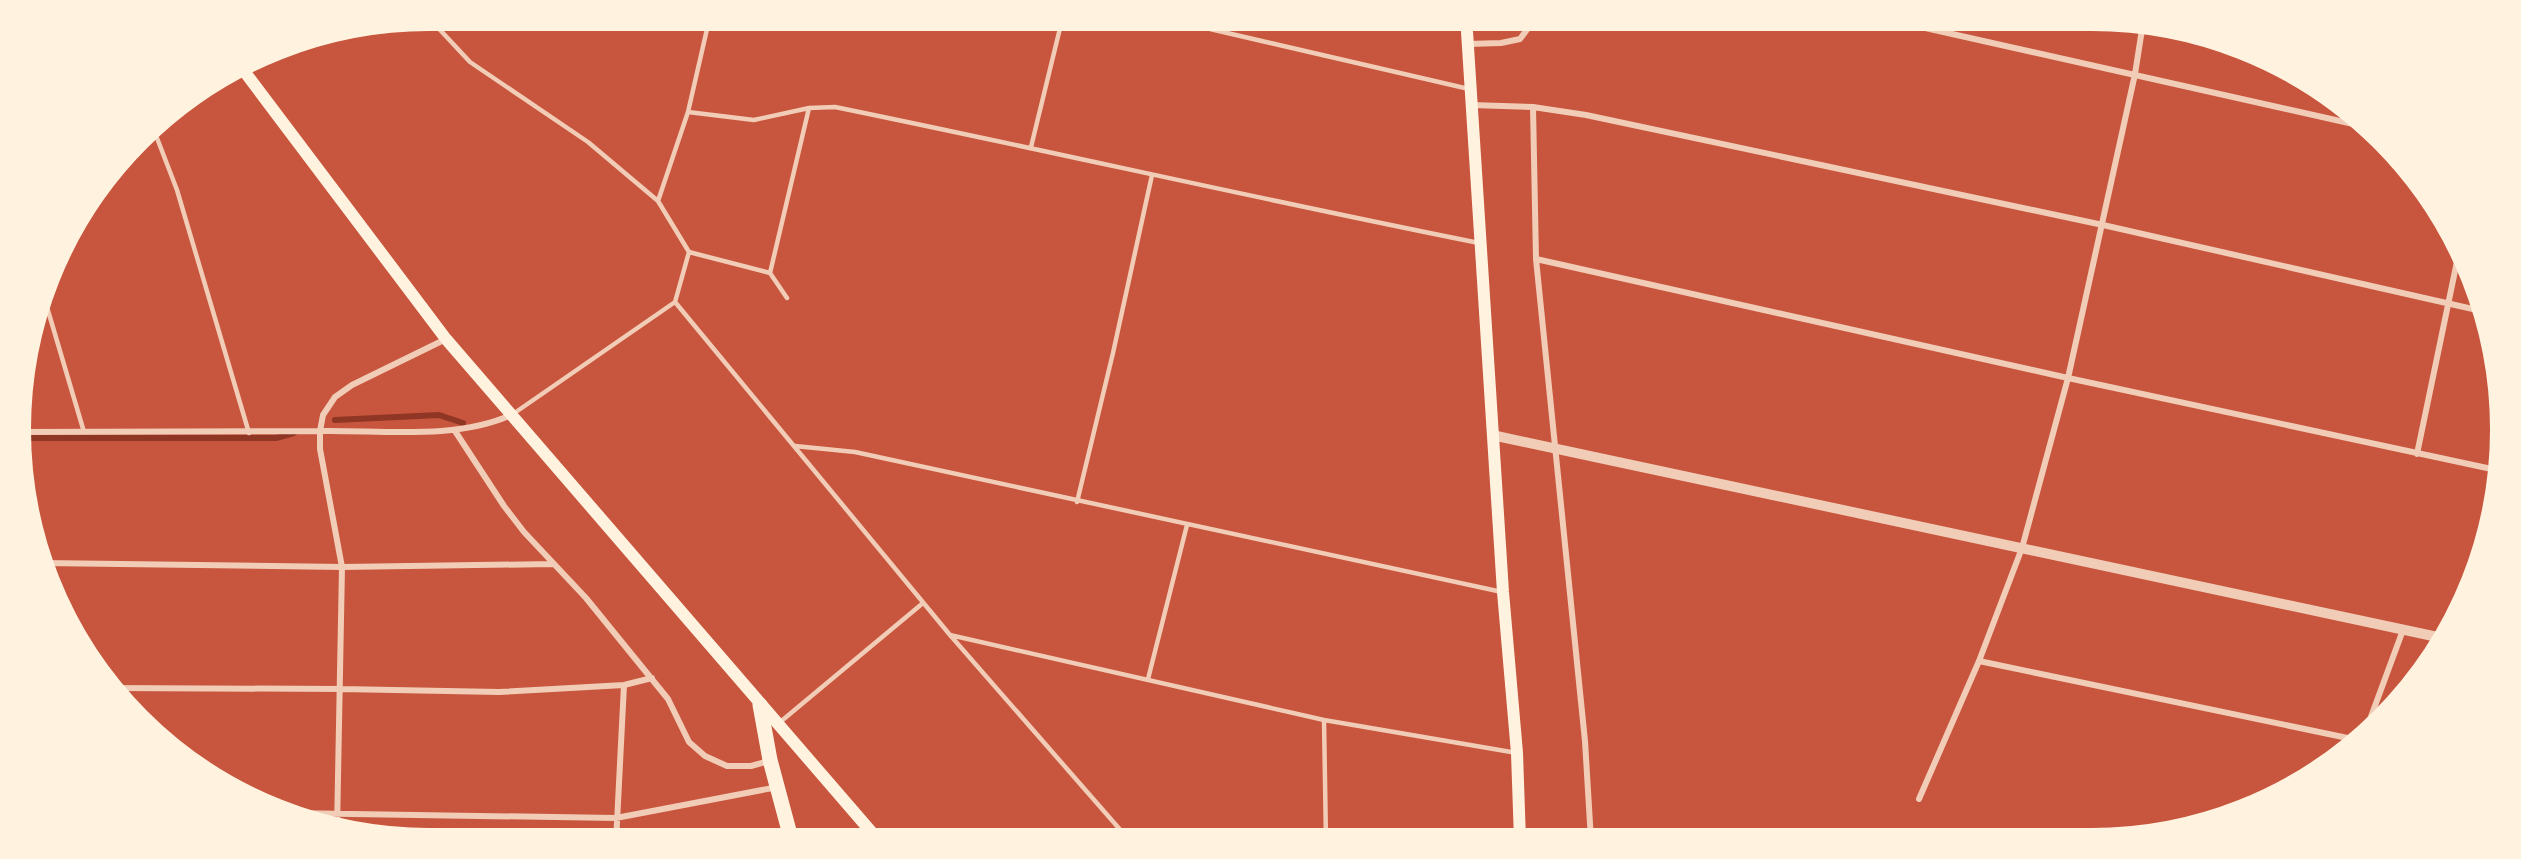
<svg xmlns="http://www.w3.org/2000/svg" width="2521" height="859" font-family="'Asap Condensed',sans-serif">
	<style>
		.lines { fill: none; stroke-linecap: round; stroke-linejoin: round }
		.stream { stroke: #8f3625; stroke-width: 6 }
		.service { stroke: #f1ccb7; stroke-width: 4.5 }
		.minor { stroke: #f1ccb7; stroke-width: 6 }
		.tertiary { stroke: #f1ccb7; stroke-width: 10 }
		.secondary { stroke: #fff3e0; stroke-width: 12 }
		.primary { stroke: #fff3e0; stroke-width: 15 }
		.rim { fill: none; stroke: #fff3e0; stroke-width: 8 }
	</style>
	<rect width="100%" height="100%" fill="#c8553d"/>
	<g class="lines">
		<path class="stream" d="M 335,420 L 439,415 L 463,423
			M 18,438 L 276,438 L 294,433"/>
		<path class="service" d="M 1154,16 L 1469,89
			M 428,17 L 470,62 L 588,142 L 658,201 L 689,252 L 770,273 L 787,298
			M 216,82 L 245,74
			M 688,112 L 754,120 L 809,108 L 835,107 C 1050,151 1263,200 1479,243
			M 152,125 L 177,190 L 249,433
			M 1031,147 L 1063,16
			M 658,201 L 688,112 L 710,16
			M 770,273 L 809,108
			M 44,297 L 84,432
			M 675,302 L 950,635 L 1130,841
			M 513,414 L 675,302 L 689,252
			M 795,446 L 855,452 L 1502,592
			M 1077,502 L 1113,353 L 1152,175
			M 950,635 L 1324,720 L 1517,753
			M 1148,679 L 1187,525
			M 1324,720 L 1326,841
			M 779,723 L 923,603"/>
		<path class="minor" d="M 1872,16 L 2371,128
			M 1468,44 L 1501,43 L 1520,39 L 1537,16
			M 1471,105 L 1533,107 L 1586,115 L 2103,225 L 2486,312
			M 1533,107 L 1536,259 L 1585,741 L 1591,840
			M 1536,259 L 2068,378 L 2501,471
			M 455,431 L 504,506 L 524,532 L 586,598 L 668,699 L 689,742 L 705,756 L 727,766 L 751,766 L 769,761
			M 18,432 C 120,432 221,432 322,431 C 382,430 456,440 511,415
			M 2417,454 L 2460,247
			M 43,563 L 342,567 L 553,564
			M 1979,661 L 2362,741
			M 110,688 L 341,689 L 499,692 L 624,685 L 652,678
			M 2362,741 L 2403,630
			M 1919,799 L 1979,661 L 2022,548 L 2068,378 L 2135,74 L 2143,23
			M 289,813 L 616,818 L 778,787
			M 337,830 L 342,567 L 320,449 L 320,431 L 323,415 L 335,397 L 352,385 L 446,339
			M 616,842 L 624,685"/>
		<path class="tertiary" d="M 1492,435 L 2447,639"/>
		<path class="secondary" d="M 1466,16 L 1503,592 L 1517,753 L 1520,840
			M 241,67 L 446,339 L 880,842"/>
		<path class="primary" d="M 760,705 L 770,760 L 792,842"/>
	</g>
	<path d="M0 0H2521V859H0ZM429 27H2092A402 402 0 0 1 2494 429V430A402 402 0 0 1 2092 832H429A402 402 0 0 1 27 430V429A402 402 0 0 1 429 27Z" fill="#fff3e0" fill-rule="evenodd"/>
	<path class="rim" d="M429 27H2092A402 402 0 0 1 2494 429V430A402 402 0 0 1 2092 832H429A402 402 0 0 1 27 430V429A402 402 0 0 1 429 27Z"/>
</svg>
